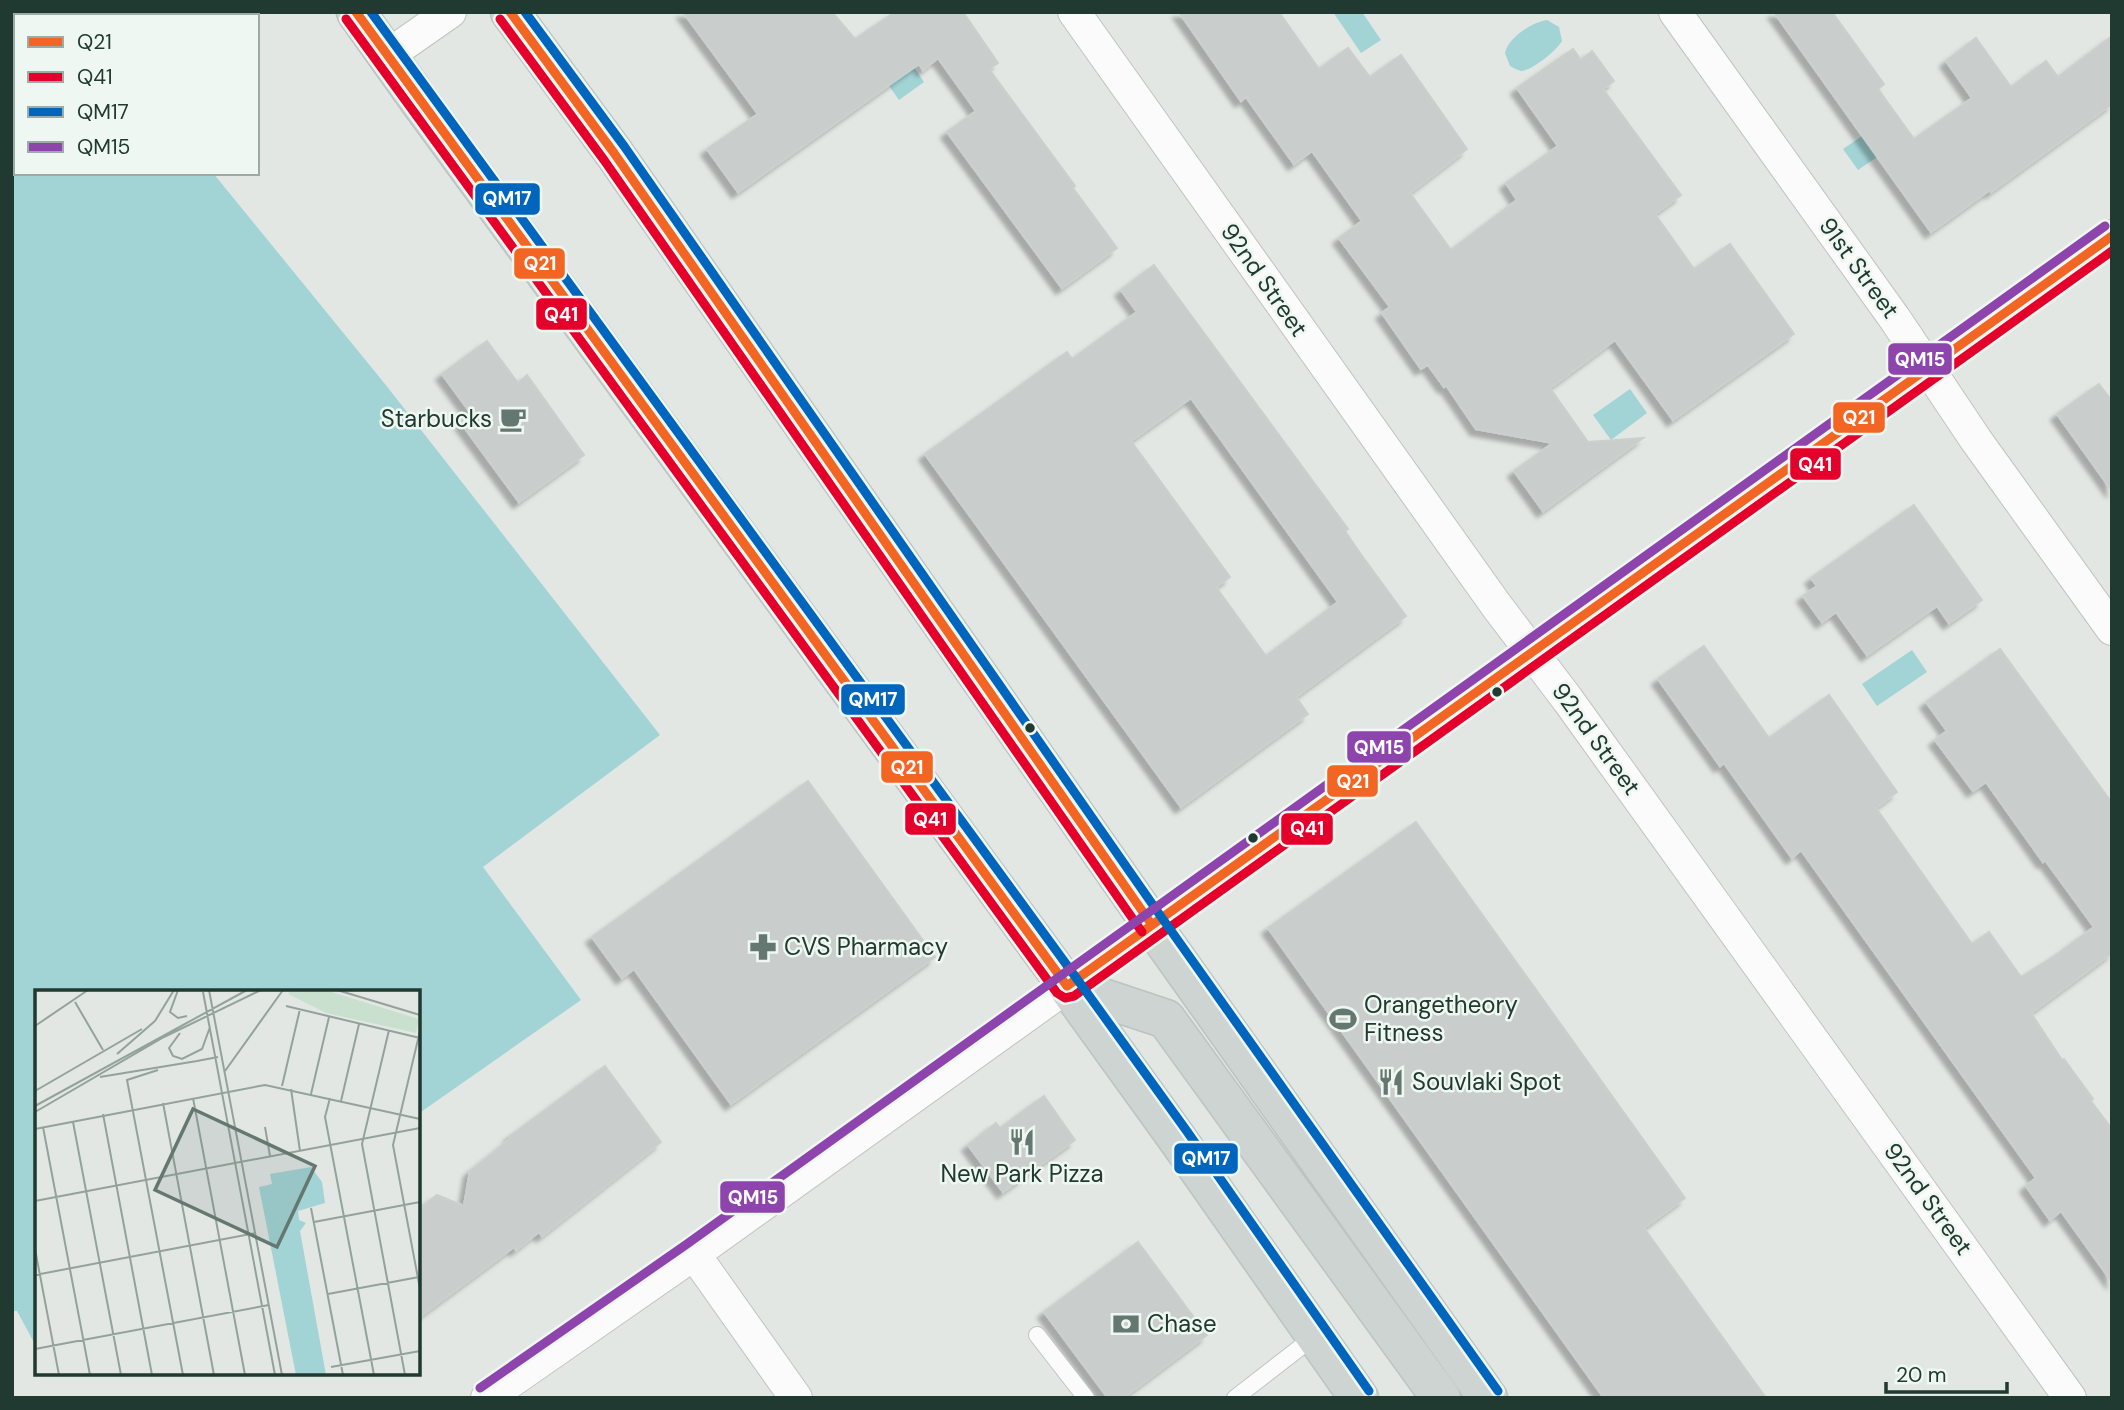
<svg xmlns="http://www.w3.org/2000/svg" width="2124" height="1410" font-family="'DM Sans',sans-serif">
	<style>
		.water { fill: #a2d3d5 }
		.building { fill: #c9cecc; stroke: #cad0cd; stroke-width: 2; fill-rule: evenodd; filter: url(#shadow) }
		.lines { fill: none; stroke-linecap: round; stroke-linejoin: round }
		.service-casing { stroke: #bfc4c1; stroke-width: 18 }
		.minor-casing { stroke: #bfc4c1; stroke-width: 34 }
		.primary-casing { stroke: #bbc4c1; stroke-width: 41 }
		.service { stroke: #fbfbfb; stroke-width: 16 }
		.minor { stroke: #fbfbfb; stroke-width: 32 }
		.primary { stroke: #cdd4d1; stroke-width: 38 }
		.bus-1-casing { stroke: #eff7f2; stroke-width: 14 }
		.bus-2-casing { stroke: #eff7f2; stroke-width: 14 }
		.bus-3-casing { stroke: #eff7f2; stroke-width: 14 }
		.bus-4-casing { stroke: #eff7f2; stroke-width: 14 }
		.bus-1 { stroke: #f26522; stroke-width: 9 }
		.bus-2 { stroke: #e4002b; stroke-width: 9 }
		.bus-3 { stroke: #0065bd; stroke-width: 9 }
		.bus-4 { stroke: #8e44ad; stroke-width: 9 }
		.bus-dot { fill: #203a31; stroke: #eff7f2; stroke-width: 2.5 }
		.labels { text-anchor: middle; stroke-width: 5; stroke-linejoin: round; paint-order: stroke }
		.street-label { font-size: 24px; fill: #203a31; stroke: #eff7f2 }
		.poi-label { font-size: 24px; fill: #203a31; stroke: #eff7f2; text-anchor: start }
		.inset-road { fill: none; stroke: #94a29c; stroke-width: 2 }
		.view { fill: #647770; fill-opacity: 0.15; stroke: #647770; stroke-width: 3.5 }
		.inset-edge { fill: none; stroke: #203a31; stroke-width: 3.5 }
		.line-badge { stroke: #eff7f2; stroke-width: 2.5 }
		.badge-label { font-size: 19px; text-anchor: middle; font-weight: bold; fill: #fff }
	</style>
	<defs>
		<filter id="shadow"><feDropShadow dx="-6" dy="6" stdDeviation="2" flood-color="#0004"/></filter>
	</defs>
	<rect width="100%" height="100%" fill="#e2e7e4"/>
	<path class="water" d="M 12,12 L 116,12 L 116,16 L 16,16 L 16,173 L 213,173 L 385,384 L 660,735 L 483,867 L 581,1000 L 418,1114 L 418,992 L 37,992 L 37,1348 L 17,1311 L 12,1311 Z
		M 1333,12 L 1362,12 L 1381,40 L 1361,53 Z
		M 1547,20 L 1559,27 L 1562,41 C 1557,50 1532,71 1521,71 C 1517,70 1514,68 1510,66 L 1505,53 C 1508,38 1532,22 1547,20 Z
		M 889,31 L 924,82 L 899,100 L 863,49 Z
		M 1887,119 L 1902,140 L 1858,170 L 1843,149 Z
		M 1630,389 L 1647,413 L 1611,440 L 1593,415 Z
		M 1912,650 L 1927,672 L 1877,706 L 1862,684 Z"/>
	<path class="building" d="M 683,12 L 832,12 L 855,39 L 895,12 L 963,12 L 998,63 L 989,69 L 1075,186 L 1073,188 L 1117,248 L 1062,288 L 947,132 L 976,111 L 938,58 L 923,70 L 919,64 L 738,192 L 707,149 L 758,114 Z
		M 1179,12 L 1279,12 L 1319,69 L 1348,48 L 1370,77 L 1401,55 L 1467,149 L 1410,193 L 1451,250 L 1517,200 L 1506,183 L 1558,146 L 1517,88 L 1573,49 L 1581,60 L 1592,51 L 1614,81 L 1603,89 L 1681,195 L 1655,214 L 1694,269 L 1730,244 L 1794,334 L 1673,420 L 1615,340 L 1550,388 L 1588,442 L 1643,438 L 1543,511 L 1514,471 L 1553,443 L 1476,429 L 1446,385 L 1444,387 L 1428,365 L 1421,369 L 1382,313 L 1390,307 L 1339,238 L 1362,221 L 1312,151 L 1294,164 L 1246,97 L 1241,101 Z
		M 1774,12 L 1832,12 L 1884,84 L 1878,89 L 1914,139 L 1972,98 L 1946,61 L 1976,38 L 2011,87 L 2046,61 L 2058,77 L 2112,36 L 2112,104 L 1991,192 L 1990,190 L 1931,232 Z
		M 1154,265 L 1348,529 L 1345,531 L 1360,553 L 1406,616 L 1296,697 L 1308,714 L 1181,807 L 925,454 L 1067,352 L 1072,359 L 1137,312 L 1121,290 ZM 1191,398 L 1338,602 L 1266,656 L 1216,587 L 1230,577 L 1131,441 Z
		M 487,341 L 518,383 L 527,375 L 584,455 L 519,502 L 461,423 L 472,415 L 442,374 Z
		M 2099,384 L 2112,401 L 2112,491 L 2057,414 Z
		M 1914,505 L 1982,600 L 1949,623 L 1937,606 L 1867,655 L 1836,612 L 1822,622 L 1803,596 L 1817,586 L 1811,578 Z
		M 1704,646 L 1769,738 L 1829,695 L 1897,792 L 1876,808 L 1972,944 L 1989,932 L 2021,977 L 2056,955 L 2094,927 L 2045,860 L 2043,862 L 1986,782 L 1973,791 L 1935,740 L 1947,731 L 1926,702 L 2000,649 L 2112,803 L 2112,953 L 2031,1013 L 2062,1060 L 2064,1059 L 2093,1099 L 2091,1101 L 2112,1129 L 2112,1282 L 2061,1211 L 2050,1220 L 2026,1186 L 2036,1178 L 1801,850 L 1792,858 L 1724,763 L 1720,766 L 1658,679 Z
		M 808,781 L 935,957 L 731,1104 L 634,969 L 622,978 L 592,937 Z
		M 1416,822 L 1685,1198 L 1644,1228 L 1766,1398 L 1604,1398 L 1268,928 Z
		M 605,1066 L 661,1142 L 542,1236 L 539,1232 L 516,1250 L 514,1247 L 418,1318 L 418,1209 L 437,1195 L 464,1206 L 470,1171 L 511,1138 L 510,1136 Z
		M 1044,1096 L 1075,1140 L 1003,1192 L 968,1145 L 996,1123 L 1000,1128 Z
		M 1138,1242 L 1207,1335 L 1123,1398 L 1108,1398 L 1044,1312 Z"/>
	<g class="lines">
		<defs>
			<path id="service" d="M 1037,1335 L 1086,1398
				M 1235,1398 L 1315,1336"/>
			<path id="minor" d="M 1074,12 L 1496,605 L 1568,700 L 2070,1398
				M 1675,12 L 1895,319 L 1976,440 L 2112,629
				M 387,56 L 450,12
				M 694,1254 L 796,1398
				M 487,1398 L 694,1254 L 1532,653 L 2112,236"/>
			<path id="primary" d="M 356,12 L 420,102 L 1067,986 L 1176,1137 L 1359,1398
				M 510,12 L 614,153 L 1152,925 L 1488,1398
				M 1067,986 L 1166,1019 L 1441,1398"/>
		</defs>
		<use href="#service" class="service-casing"/>
		<use href="#minor" class="minor-casing"/>
		<use href="#primary" class="primary-casing"/>
		<use href="#service" class="service"/>
		<use href="#minor" class="minor"/>
		<use href="#primary" class="primary"/>
		<defs>
			<path id="bus-1" d="M 356,12 L 1067,986 L 2112,236
				M 510,12 L 614,153 L 1152,925"/>
			<path id="bus-2" d="M 346,19 L 1057,993 L 1065,998 L 1074,996 L 2112,251
				M 500,19 L 604,160 L 1142,932"/>
			<path id="bus-3" d="M 371,12 L 1077,979 L 1186,1130 L 1369,1391
				M 525,12 L 624,146 L 1162,918 L 1498,1391"/>
			<path id="bus-4" d="M 480,1388 L 687,1244 L 2105,226"/>
		</defs>
		<use href="#bus-1" class="bus-1-casing"/>
		<use href="#bus-2" class="bus-2-casing"/>
		<use href="#bus-3" class="bus-3-casing"/>
		<use href="#bus-4" class="bus-4-casing"/>
		<use href="#bus-1" class="bus-1"/>
		<use href="#bus-2" class="bus-2"/>
		<use href="#bus-3" class="bus-3"/>
		<use href="#bus-4" class="bus-4"/>
	</g>
	<defs>
		<symbol id="cafe-bare" viewBox="-9 -9 18 18"><path d="M-5.5-4.5H6V0H3Q3 3.5 0 3.5H-2.5Q-5.5 3.5-5.5 0ZM3-3.2v2h1.7v-2ZM-6 4.5H4V6H-6Z" fill="#647770" stroke="#eff7f2" stroke-width="2.5" paint-order="stroke"/></symbol>
		<symbol id="pharmacy-bare" viewBox="-9 -9 18 18"><path d="M-2-6h4v4h4v4h-4v4h-4v-4h-4v-4h4Z" fill="#647770" stroke="#eff7f2" stroke-width="2.5" paint-order="stroke"/></symbol>
		<symbol id="stadium-bare" viewBox="-9 -9 18 18"><path d="M0-5a6.5 5 0 1 0 0 10a6.5 5 0 1 0 0-10ZM-3.5-1.8h7v3.6h-7Z" fill="#647770" stroke="#eff7f2" stroke-width="2.5" paint-order="stroke"/></symbol>
		<symbol id="restaurant-bare" viewBox="-9 -9 18 18"><path d="M-5-6h1v4h1v-4h1v4h1v-4h1v5L-1.5 .5V6h-2V.5L-5-1ZM5-6V6H3V1.5H1.5Q1.5-4 5-6Z" fill="#647770" stroke="#eff7f2" stroke-width="2.5" paint-order="stroke"/></symbol>
		<symbol id="bank-bare" viewBox="-9 -9 18 18"><path d="M-6-4H6V4H-6ZM0-2.3a2.3 2.3 0 1 0 0 4.6a2.3 2.3 0 1 0 0-4.6Z" fill="#647770" stroke="#eff7f2" stroke-width="2.5" paint-order="stroke"/></symbol>
	</defs>
	<g fill-rule="evenodd">
		<use href="#cafe-bare" x="494" y="400" width="38" height="38"/>
		<use href="#pharmacy-bare" x="744" y="928" width="38" height="38"/>
		<use href="#stadium-bare" x="1324" y="1000" width="38" height="38"/>
		<use href="#restaurant-bare" x="1372" y="1063" width="38" height="38"/>
		<use href="#restaurant-bare" x="1003" y="1123" width="38" height="38"/>
		<use href="#bank-bare" x="1107" y="1305" width="38" height="38"/>
	</g>
	<g class="bus-dot">
		<circle cx="1497" cy="692" r="6"/>
		<circle cx="1030" cy="728" r="6"/>
		<circle cx="1253" cy="838" r="6"/>
	</g>
	<g class="labels">
		<g class="street-label">
			<text transform="translate(1859 268) rotate(54)" y="8">91st Street</text>
			<text transform="translate(1264 280) rotate(55)" y="8">92nd Street</text>
			<text transform="translate(1596 739) rotate(54)" y="8">92nd Street</text>
			<text transform="translate(1928 1199) rotate(54)" y="8">92nd Street</text>
		</g>
		<g class="poi-label">
			<text x="492" y="427" text-anchor="end">Starbucks</text>
			<text x="784" y="955">CVS Pharmacy</text>
			<text x="1364" y="1013">Orangetheory<tspan x="1364" dy="28">Fitness</tspan></text>
			<text x="1412" y="1090">Souvlaki Spot</text>
			<text x="1022" y="1182" text-anchor="middle">New Park Pizza</text>
			<text x="1147" y="1332">Chase</text>
		</g>
	</g>
	<g transform="translate(35 990)">
		<rect width="385" height="385" fill="#e2e7e4"/>
		<path d="M 256,0 L 290,0 L 384,29 L 381,43 L 291,23 L 253,4 Z" fill="#cae0cf"/>
		<path d="M 276,177 L 287,192 L 290,213 L 263,221 L 264,230 L 271,233 L 265,241 L 291,385 L 261,385 L 224,197 L 237,194 L 235,184 Z" fill="#a2d3d5"/>
		<path class="inset-road" d="M 143,0 L 135,22 L 143,28 L 152,26M 174,0 L 247,385M 302,0 L 385,25M 168,2 L 240,385M 40,12 L 68,60M 251,16 L 385,48M 120,31 L 139,0M 0,36 L 53,0M 354,40 L 327,154 L 370,385M 385,41 L 358,155 L 385,299M 145,43 L 134,58 L 138,66 L 147,69 L 167,59 L 175,37M 82,64 L 120,31M 162,71 L 183,67M 123,80 L 92,90 L 148,385M 190,81 L 248,0M 65,87 L 162,71M 247,96 L 265,19M 256,99 L 265,161M 0,101 L 107,39M 276,104 L 294,27M 385,107 L 385,137M 158,108 L 210,385M 295,108 L 290,127 L 339,385M 306,111 L 324,34M 128,113 L 179,385M 0,116 L 212,0M 0,122 L 129,47 L 226,0M 68,124 L 117,385M 38,132 L 86,385M 8,137 L 55,385M 230,137 L 235,166M 0,139 L 230,95 L 385,129M 0,211 L 385,138M 276,218 L 308,385M 279,232 L 385,212M 0,259 L 24,385M 0,285 L 221,243M 293,304 L 384,287M 0,359 L 234,315M 296,377 L 385,361"/>
		<path class="view" d="M 158,119 L 280,176 L 242,257 L 120,200 Z"/>
		<rect width="385" height="385" class="inset-edge"/>
	</g>
	<g class="line-badge">
		<rect x="474" y="182" width="67" height="34" rx="7" fill="#0065bd"/>
		<rect x="513" y="247" width="53" height="33" rx="7" fill="#f26522"/>
		<rect x="535" y="297" width="53" height="34" rx="7" fill="#e4002b"/>
		<rect x="1887" y="342" width="66" height="34" rx="7" fill="#8e44ad"/>
		<rect x="1832" y="401" width="54" height="33" rx="7" fill="#f26522"/>
		<rect x="1789" y="447" width="53" height="34" rx="7" fill="#e4002b"/>
		<rect x="840" y="683" width="66" height="33" rx="7" fill="#0065bd"/>
		<rect x="1346" y="730" width="66" height="34" rx="7" fill="#8e44ad"/>
		<rect x="880" y="750" width="54" height="34" rx="7" fill="#f26522"/>
		<rect x="1326" y="764" width="53" height="34" rx="7" fill="#f26522"/>
		<rect x="904" y="802" width="53" height="34" rx="7" fill="#e4002b"/>
		<rect x="1280" y="812" width="54" height="34" rx="7" fill="#e4002b"/>
		<rect x="1173" y="1142" width="66" height="33" rx="7" fill="#0065bd"/>
		<rect x="719" y="1180" width="67" height="34" rx="7" fill="#8e44ad"/>
	</g>
	<g class="badge-label">
		<text x="507" y="205">QM17</text>
		<text x="540" y="270">Q21</text>
		<text x="561" y="321">Q41</text>
		<text x="1920" y="366">QM15</text>
		<text x="1859" y="424">Q21</text>
		<text x="1815" y="471">Q41</text>
		<text x="873" y="706">QM17</text>
		<text x="1379" y="754">QM15</text>
		<text x="907" y="774">Q21</text>
		<text x="1353" y="788">Q21</text>
		<text x="930" y="826">Q41</text>
		<text x="1307" y="835">Q41</text>
		<text x="1206" y="1165">QM17</text>
		<text x="753" y="1204">QM15</text>
	</g>
	<rect width="2124" height="1410" fill="none" stroke="#203a31" stroke-width="28"/>
	<rect x="14" y="14" width="245" height="161" fill="#eff7f2" stroke="#9caba5" stroke-width="2"/>
	<rect x="28" y="37" width="35" height="10" fill="#f26522" stroke="#9caba5" stroke-width="2"/>
	<text x="77" y="49" font-size="21" fill="#203a31">Q21</text>
	<rect x="28" y="72" width="35" height="10" fill="#e4002b" stroke="#9caba5" stroke-width="2"/>
	<text x="77" y="84" font-size="21" fill="#203a31">Q41</text>
	<rect x="28" y="107" width="35" height="10" fill="#0065bd" stroke="#9caba5" stroke-width="2"/>
	<text x="77" y="119" font-size="21" fill="#203a31">QM17</text>
	<rect x="28" y="142" width="35" height="10" fill="#8e44ad" stroke="#9caba5" stroke-width="2"/>
	<text x="77" y="154" font-size="21" fill="#203a31">QM15</text>
	<path d="M1886 1382v10h121v-10" fill="none" stroke="#203a31" stroke-width="3.5"/>
	<text x="1896" y="1382" font-size="21" fill="#203a31" stroke="#eff7f2" stroke-width="5" paint-order="stroke">20 m</text>
</svg>
